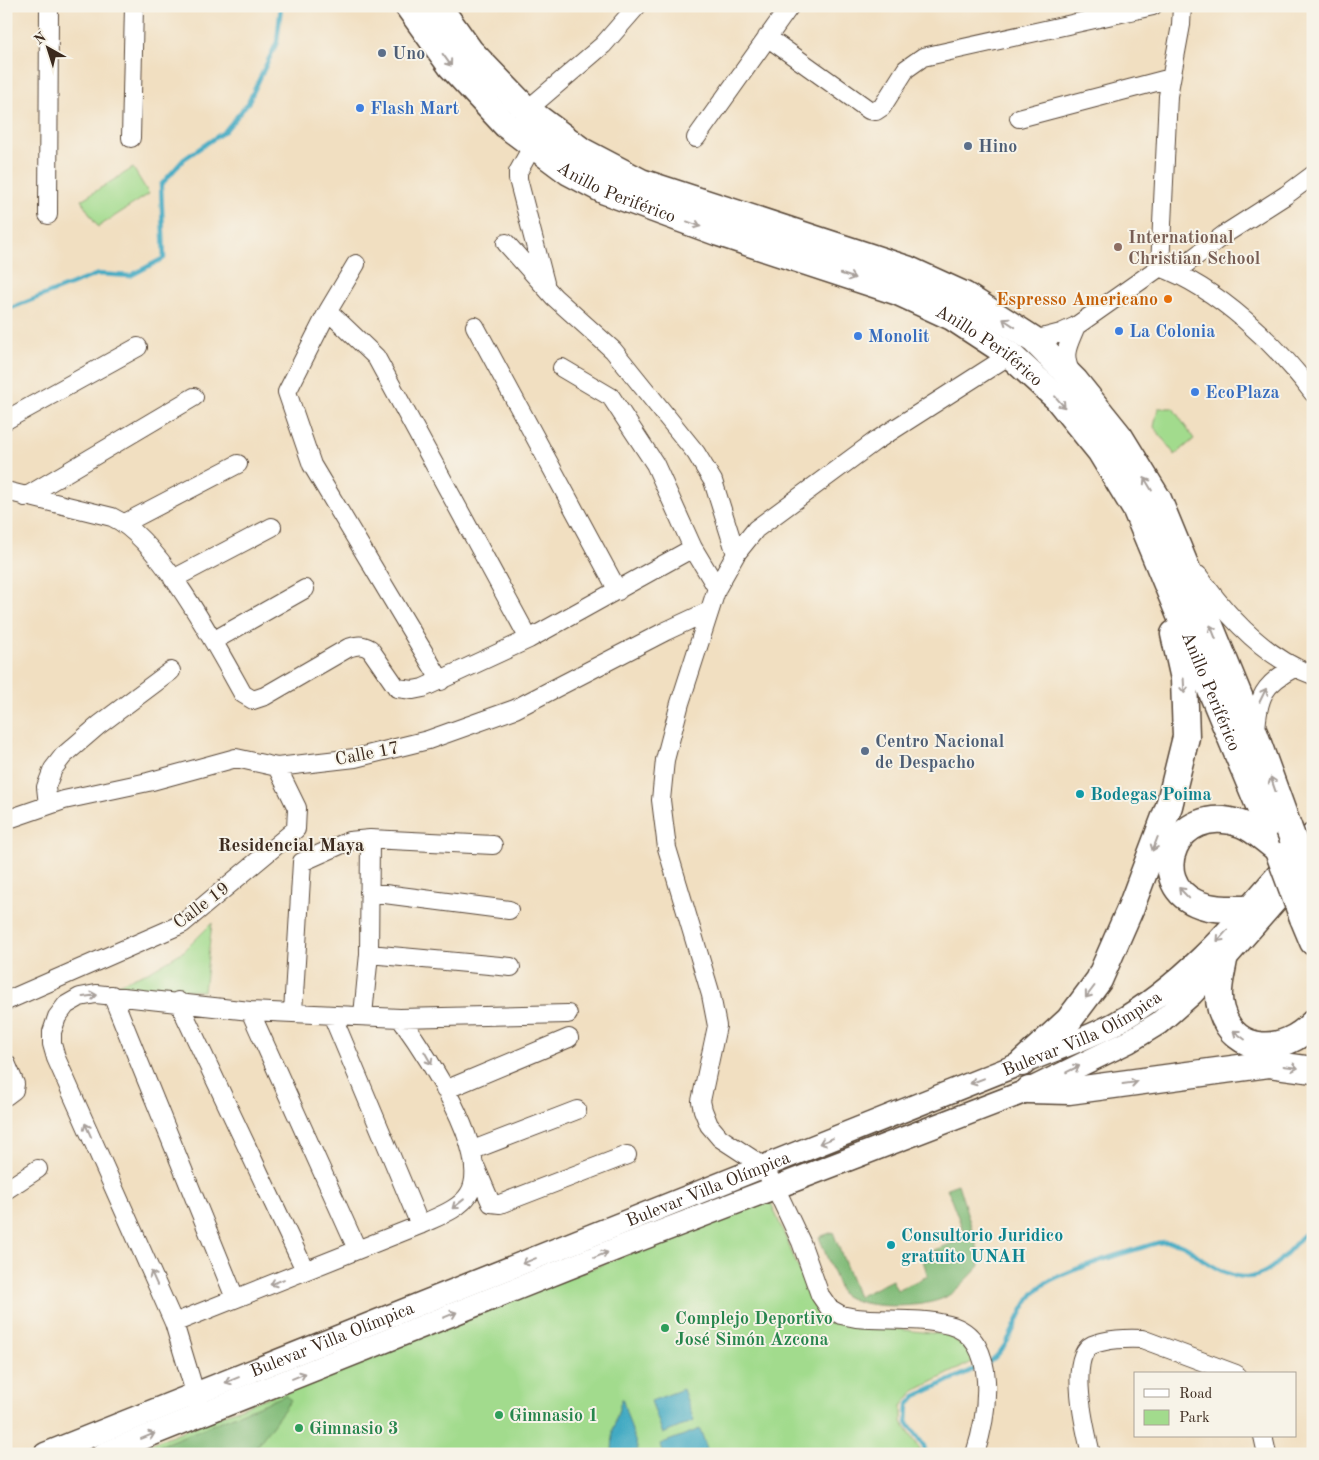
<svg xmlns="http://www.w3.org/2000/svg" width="1319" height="1460" font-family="'Old Standard TT',serif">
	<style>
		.green { fill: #a2db8d; stroke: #6e8256 }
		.forest { fill: #81bb78; stroke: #5e724b }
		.water { fill: #43aac3; stroke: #3f6a70 }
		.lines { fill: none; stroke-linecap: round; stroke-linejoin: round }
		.stream { stroke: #43aac3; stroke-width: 4.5 }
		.minor-casing { stroke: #564536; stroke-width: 20 }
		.major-casing { stroke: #564536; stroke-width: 25 }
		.highway-casing { stroke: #564536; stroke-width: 29 }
		.minor { stroke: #fff; stroke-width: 18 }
		.major { stroke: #fff; stroke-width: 22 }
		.highway { stroke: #fff; stroke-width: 26 }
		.highway-bridge-casing { stroke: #564536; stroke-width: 29; stroke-linecap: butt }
		.highway-bridge { stroke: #fff; stroke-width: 26 }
		.oneway { stroke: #a79f9a }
		.service-dot { fill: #5c6f8a; stroke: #f7f3e8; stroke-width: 2 }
		.shop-dot { fill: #3f7fe0; stroke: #f7f3e8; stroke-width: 2 }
		.education-dot { fill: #8d6e63; stroke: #f7f3e8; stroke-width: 2 }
		.food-dot { fill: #e8710a; stroke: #f7f3e8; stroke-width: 2 }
		.culture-dot { fill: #0f9aa8; stroke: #f7f3e8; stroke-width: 2 }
		.leisure-dot { fill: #2e9e5b; stroke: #f7f3e8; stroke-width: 2 }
		.labels { text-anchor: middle; stroke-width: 4; stroke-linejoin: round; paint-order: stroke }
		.service-label { font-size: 18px; font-weight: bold; fill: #4e5e75; stroke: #f7f3e8; text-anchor: start }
		.shop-label { font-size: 18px; font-weight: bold; fill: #366cbe; stroke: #f7f3e8; text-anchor: start }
		.street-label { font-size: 18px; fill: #3b2a1e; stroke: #f7f3e8 }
		.education-label { font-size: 18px; font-weight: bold; fill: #785e54; stroke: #f7f3e8; text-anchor: start }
		.food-label { font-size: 18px; font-weight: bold; fill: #c56008; stroke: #f7f3e8; text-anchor: end }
		.culture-label { font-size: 18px; font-weight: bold; fill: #0d838f; stroke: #f7f3e8; text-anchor: start }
		.leisure-label { font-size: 18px; font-weight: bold; fill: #27864d; stroke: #f7f3e8; text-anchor: start }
		.neighbourhood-label { font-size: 19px; font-weight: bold; fill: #3b2a1e; stroke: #f7f3e8 }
	</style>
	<rect width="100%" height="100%" fill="#f7f3e8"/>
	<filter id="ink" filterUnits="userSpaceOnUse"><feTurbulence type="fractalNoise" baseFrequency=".02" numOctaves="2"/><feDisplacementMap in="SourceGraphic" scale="10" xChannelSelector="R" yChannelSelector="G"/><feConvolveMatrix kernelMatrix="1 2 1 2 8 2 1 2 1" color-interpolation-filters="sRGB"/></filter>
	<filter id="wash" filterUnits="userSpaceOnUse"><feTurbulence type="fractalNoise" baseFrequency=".0096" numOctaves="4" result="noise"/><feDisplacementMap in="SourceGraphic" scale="20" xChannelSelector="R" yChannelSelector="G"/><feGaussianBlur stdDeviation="1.12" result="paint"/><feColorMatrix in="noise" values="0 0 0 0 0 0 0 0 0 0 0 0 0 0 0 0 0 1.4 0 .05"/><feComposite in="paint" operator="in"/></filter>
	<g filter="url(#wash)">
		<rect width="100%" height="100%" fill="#f1dfc1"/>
		<path class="green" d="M 133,168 L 149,194 L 98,227 L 81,200 Z
			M 1158,408 L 1173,408 L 1194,439 L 1175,455 L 1154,427 Z
			M 212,923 L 204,991 L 113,986 L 150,971 L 184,951 Z
			M 769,1198 L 814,1305 L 822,1312 L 861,1325 L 948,1335 L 962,1345 L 974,1361 L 914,1391 L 902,1406 L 902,1422 L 920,1449 L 921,1454 L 125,1454 Z"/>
		<path class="forest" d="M 958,1184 L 977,1245 L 980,1266 C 970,1276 958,1290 946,1297 C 923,1309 860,1310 841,1293 L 819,1237 L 833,1232 L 858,1297 L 892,1280 L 897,1290 L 928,1276 L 921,1255 L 966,1238 L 947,1188 Z
			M 286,1395 L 291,1400 L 251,1454 L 139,1454 Z"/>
		<path class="water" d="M 683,1389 L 694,1421 L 663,1434 L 651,1401 Z
			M 622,1398 L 639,1454 L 612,1454 L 613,1430 Z
			M 700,1429 L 709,1454 L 664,1454 L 660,1444 Z"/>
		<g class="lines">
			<path class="stream" d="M 6,310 L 98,274 L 130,276 L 164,258 L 161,185 L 184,159 L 225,131 L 248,103 L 277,42 L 281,6
				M 988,1363 C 1019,1342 1015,1298 1051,1280 C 1080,1266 1113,1256 1144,1247 C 1151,1245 1159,1241 1166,1242 C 1190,1243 1188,1250 1205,1261 C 1262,1300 1276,1261 1313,1225
				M 926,1454 L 924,1446 L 907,1422 L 908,1405 L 916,1396 L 979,1367"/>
		</g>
	</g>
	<g filter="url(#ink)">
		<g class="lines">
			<defs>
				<path id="minor" d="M 767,37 L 869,110 L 876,111 L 882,107 L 906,69 L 923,57 L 1153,6
					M 527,110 L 603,45 L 637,6
					M 1019,118 L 1171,78
					M 131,138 L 134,6
					M 696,138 L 790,6
					M 533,145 L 518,172 L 518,179 L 545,283
					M 48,215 L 49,6
					M 506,243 L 554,297 L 613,350 L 696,453 L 713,481 L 736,554
					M 356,264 L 328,311 L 287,392 L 312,465 L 441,681
					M 1160,267 C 1218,288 1277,345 1313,393
					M 1175,272 L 1225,234 L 1286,195 L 1313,175
					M 328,311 L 376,357 L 529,639
					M 475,326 L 618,591
					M 1034,340 L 1061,333 L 1076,326 L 1160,267 L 1168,96 L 1181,25 L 1182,6
					M 562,368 L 611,397 L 655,464 L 693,548 L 717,588
					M 1072,375 C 1061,354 1068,346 1076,326
					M 6,420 L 138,347
					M 6,491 L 112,517 C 160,539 216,646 243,694 L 253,700 L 265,696 L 348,648 C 357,645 362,644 370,649 L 397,688 L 413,690 L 423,688 L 529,639 L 693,548
					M 25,497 L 194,397
					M 125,523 L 238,464
					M 1198,575 C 1227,616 1265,658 1313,675
					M 173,579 L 272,527
					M 213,641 L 305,589
					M 1256,731 C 1258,697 1263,684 1294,668
					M 48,805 L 46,787 L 53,769 L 63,756 L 99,725 L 171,671
					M 6,820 L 64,800 L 148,782 L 236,758 L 277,767 L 355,758 L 428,740 L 515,709 L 666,631 L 709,611
					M 369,892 L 509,910
					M 369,954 L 511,967
					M 112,995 L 235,1298
					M 6,1001 L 182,924 L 296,829 L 297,808 L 277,767
					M 178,1001 L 305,1270
					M 250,1011 L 357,1249
					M 293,1012 L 302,862 L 349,841 L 370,839 L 493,845
					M 332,1015 L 420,1225
					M 363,1015 L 369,954 L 370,839
					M 6,1063 L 15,1084 L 14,1090 L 6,1096
					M 445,1090 L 569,1038
					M 473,1150 L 577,1110
					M 476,1168 L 491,1203 L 500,1204 L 627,1155
					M 6,1190 L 38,1169
					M 174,1323 L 420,1225 C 436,1217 459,1210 469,1194 C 494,1155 424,1051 400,1018
					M 199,1406 L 174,1323 L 56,1058 L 52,1044 L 52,1032 L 57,1017 L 66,1005 L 80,997 L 96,994 L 250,1011 L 400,1018 L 568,1014
					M 1263,1436 L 1267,1454
					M 975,1454 C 987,1417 1001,1338 949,1325 C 919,1317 886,1321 856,1318 L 841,1315 L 829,1308 L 820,1295 L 801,1242 L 776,1189 L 763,1166 L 720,1138 L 709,1125 L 703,1110 L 701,1101 L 717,1026 L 711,995 L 667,848 L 661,800 L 665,760 L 680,703 L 717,588 L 736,554 L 756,529 L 874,442 L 1010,355
					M 1091,1454 C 1086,1433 1067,1357 1092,1345 C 1106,1339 1128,1338 1142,1339 L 1236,1374"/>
				<g id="major">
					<path id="s1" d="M 45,1454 L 1022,1063 C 1053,1050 1087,1039 1116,1023 C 1196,978 1253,901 1313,834"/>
					<path d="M 103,1454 L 626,1245 L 1029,1090 L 1128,1042 L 1159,1023 L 1192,994 L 1224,960 L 1301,872"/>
				</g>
				<g id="highway">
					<path id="s2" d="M 408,6 L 451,66 L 506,125 L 569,172 L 605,191 L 719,233 L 898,292 L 952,317 L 1010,355 L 1057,398 L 1100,451 L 1136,510 L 1280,856"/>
					<path d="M 438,6 L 470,51 L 527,110 L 582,151 L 641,182 L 907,269 L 964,295 L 1034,340 L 1075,381 L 1120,437 L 1158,499 L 1255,735 L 1289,829"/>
					<path d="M 1246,909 C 1229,909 1212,910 1196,903 C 1146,881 1174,801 1241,824 C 1253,828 1265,840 1276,848"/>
					<path d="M 1303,918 L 1313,942"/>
					<path d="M 1224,960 C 1221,977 1216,993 1221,1010 C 1235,1056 1285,1054 1313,1023"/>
					<path d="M 1022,1063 L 1069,1020 L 1099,980 L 1131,907 L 1169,806 L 1186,737 L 1184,679 L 1174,634"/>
					<path d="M 1029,1090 L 1069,1091 L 1269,1064 L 1313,1070"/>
				</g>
			</defs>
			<use href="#minor" class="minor-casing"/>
			<use href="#major" class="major-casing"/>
			<use href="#highway" class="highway-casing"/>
			<use href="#minor" class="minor"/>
			<use href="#major" class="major"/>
			<use href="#highway" class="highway"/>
			<defs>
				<path id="highway-bridge" d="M 1289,829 L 1309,881
					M 1280,856 L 1303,918"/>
			</defs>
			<use href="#highway-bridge" class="highway-bridge-casing"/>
			<use href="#highway-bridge" class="highway-bridge"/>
		</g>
		<defs><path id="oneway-shaft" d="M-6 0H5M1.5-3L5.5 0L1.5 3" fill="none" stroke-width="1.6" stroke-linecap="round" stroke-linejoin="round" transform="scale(1.25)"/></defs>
		<g class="oneway">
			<use href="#oneway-shaft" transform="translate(447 60) rotate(54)"/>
			<use href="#oneway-shaft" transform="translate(694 224) rotate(20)"/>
			<use href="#oneway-shaft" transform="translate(848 276) rotate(18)"/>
			<use href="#oneway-shaft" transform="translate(1009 323) rotate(-146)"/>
			<use href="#oneway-shaft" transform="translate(1060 402) rotate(49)"/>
			<use href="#oneway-shaft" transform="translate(1148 484) rotate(-121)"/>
			<use href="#oneway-shaft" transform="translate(1213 632) rotate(-112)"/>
			<use href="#oneway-shaft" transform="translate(1184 686) rotate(87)"/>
			<use href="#oneway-shaft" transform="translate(1263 695) rotate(-64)"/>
			<use href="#oneway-shaft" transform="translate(1273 784) rotate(-109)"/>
			<use href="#oneway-shaft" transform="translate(1155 844) rotate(111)"/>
			<use href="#oneway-shaft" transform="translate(1184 893) rotate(-134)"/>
			<use href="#oneway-shaft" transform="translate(1222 936) rotate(132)"/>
			<use href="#oneway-shaft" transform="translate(1090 992) rotate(127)"/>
			<use href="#oneway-shaft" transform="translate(90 996) rotate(-7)"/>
			<use href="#oneway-shaft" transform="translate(1239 1035) rotate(-143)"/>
			<use href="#oneway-shaft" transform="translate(428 1058) rotate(60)"/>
			<use href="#oneway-shaft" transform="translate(1291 1067) rotate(8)"/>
			<use href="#oneway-shaft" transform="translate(1073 1069) rotate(-26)"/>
			<use href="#oneway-shaft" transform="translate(977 1081) rotate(159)"/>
			<use href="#oneway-shaft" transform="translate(1130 1083) rotate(-8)"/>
			<use href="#oneway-shaft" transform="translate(88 1130) rotate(-114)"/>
			<use href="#oneway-shaft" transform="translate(826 1141) rotate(158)"/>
			<use href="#oneway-shaft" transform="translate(458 1204) rotate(142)"/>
			<use href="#oneway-shaft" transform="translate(601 1255) rotate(-22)"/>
			<use href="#oneway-shaft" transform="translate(529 1261) rotate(158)"/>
			<use href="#oneway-shaft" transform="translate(154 1278) rotate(-114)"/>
			<use href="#oneway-shaft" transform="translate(277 1282) rotate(158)"/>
			<use href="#oneway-shaft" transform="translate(450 1315) rotate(-22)"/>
			<use href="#oneway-shaft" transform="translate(299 1376) rotate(-22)"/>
			<use href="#oneway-shaft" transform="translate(232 1380) rotate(158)"/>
			<use href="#oneway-shaft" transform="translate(148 1436) rotate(-22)"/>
		</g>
	</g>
	<g class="service-dot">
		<circle cx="382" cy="53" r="5"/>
		<circle cx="968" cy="146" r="5"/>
		<circle cx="865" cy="751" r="5"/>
	</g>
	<g class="shop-dot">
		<circle cx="360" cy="108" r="5"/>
		<circle cx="1119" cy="331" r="5"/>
		<circle cx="858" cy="336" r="5"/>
		<circle cx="1195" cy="392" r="5"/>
	</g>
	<circle class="education-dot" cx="1118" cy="247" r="5"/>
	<circle class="food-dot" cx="1168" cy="299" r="5"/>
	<g class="culture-dot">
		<circle cx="1080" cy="794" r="5"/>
		<circle cx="891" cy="1245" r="5"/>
	</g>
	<g class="leisure-dot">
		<circle cx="665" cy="1328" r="5"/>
		<circle cx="499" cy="1415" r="5"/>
		<circle cx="299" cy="1428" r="5"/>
	</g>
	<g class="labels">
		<g class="service-label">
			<text x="392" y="59">Uno</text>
			<text x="978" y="152">Hino</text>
			<text x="875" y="747">Centro Nacional<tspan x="875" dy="21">de Despacho</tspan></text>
		</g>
		<g class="shop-label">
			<text x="370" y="114">Flash Mart</text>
			<text x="1129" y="337">La Colonia</text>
			<text x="868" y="342">Monolit</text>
			<text x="1205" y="398">EcoPlaza</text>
		</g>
		<g class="street-label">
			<text dy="6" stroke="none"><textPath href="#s2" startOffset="285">Anillo Periférico</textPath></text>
			<text dy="6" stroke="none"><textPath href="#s2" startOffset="690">Anillo Periférico</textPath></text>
			<text dy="6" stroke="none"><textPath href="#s2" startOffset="1110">Anillo Periférico</textPath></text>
			<text transform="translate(367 753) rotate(-11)" y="6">Calle 17</text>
			<text transform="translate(201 905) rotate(-37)" y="6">Calle 19</text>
			<text dy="6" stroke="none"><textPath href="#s1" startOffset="1119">Bulevar Villa Olímpica</textPath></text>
			<text dy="6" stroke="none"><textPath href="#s1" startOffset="714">Bulevar Villa Olímpica</textPath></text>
			<text dy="6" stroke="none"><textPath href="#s1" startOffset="309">Bulevar Villa Olímpica</textPath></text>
		</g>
		<g class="education-label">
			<text x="1128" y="243">International<tspan x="1128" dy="21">Christian School</tspan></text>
		</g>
		<g class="food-label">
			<text x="1158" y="305">Espresso Americano</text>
		</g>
		<g class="culture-label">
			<text x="1090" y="800">Bodegas Poima</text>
			<text x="901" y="1241">Consultorio Juridico<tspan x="901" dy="21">gratuito UNAH</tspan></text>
		</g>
		<g class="leisure-label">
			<text x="675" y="1324">Complejo Deportivo<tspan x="675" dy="21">José Simón Azcona</tspan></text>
			<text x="509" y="1421">Gimnasio 1</text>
			<text x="309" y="1434">Gimnasio 3</text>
		</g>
		<g class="neighbourhood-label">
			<text x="291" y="851">Residencial Maya</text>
		</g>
	</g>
	<rect width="1319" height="1460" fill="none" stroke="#f7f3e8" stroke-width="25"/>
	<rect x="1134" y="1372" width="162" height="65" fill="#f7f3e8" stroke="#aca397"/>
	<rect x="1144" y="1389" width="25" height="8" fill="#ffffff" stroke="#aca397"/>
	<text x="1179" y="1398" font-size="15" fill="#3b2a1e">Road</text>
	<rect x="1144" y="1410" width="25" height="15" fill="#a2db8d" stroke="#aca397"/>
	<text x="1179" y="1422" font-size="15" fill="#3b2a1e">Park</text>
	<g transform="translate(48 48) rotate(321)" stroke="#f7f3e8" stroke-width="4" paint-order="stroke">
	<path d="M0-4L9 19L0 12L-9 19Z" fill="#3b2a1e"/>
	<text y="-8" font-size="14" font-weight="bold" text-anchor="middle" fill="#3b2a1e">N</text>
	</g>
</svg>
